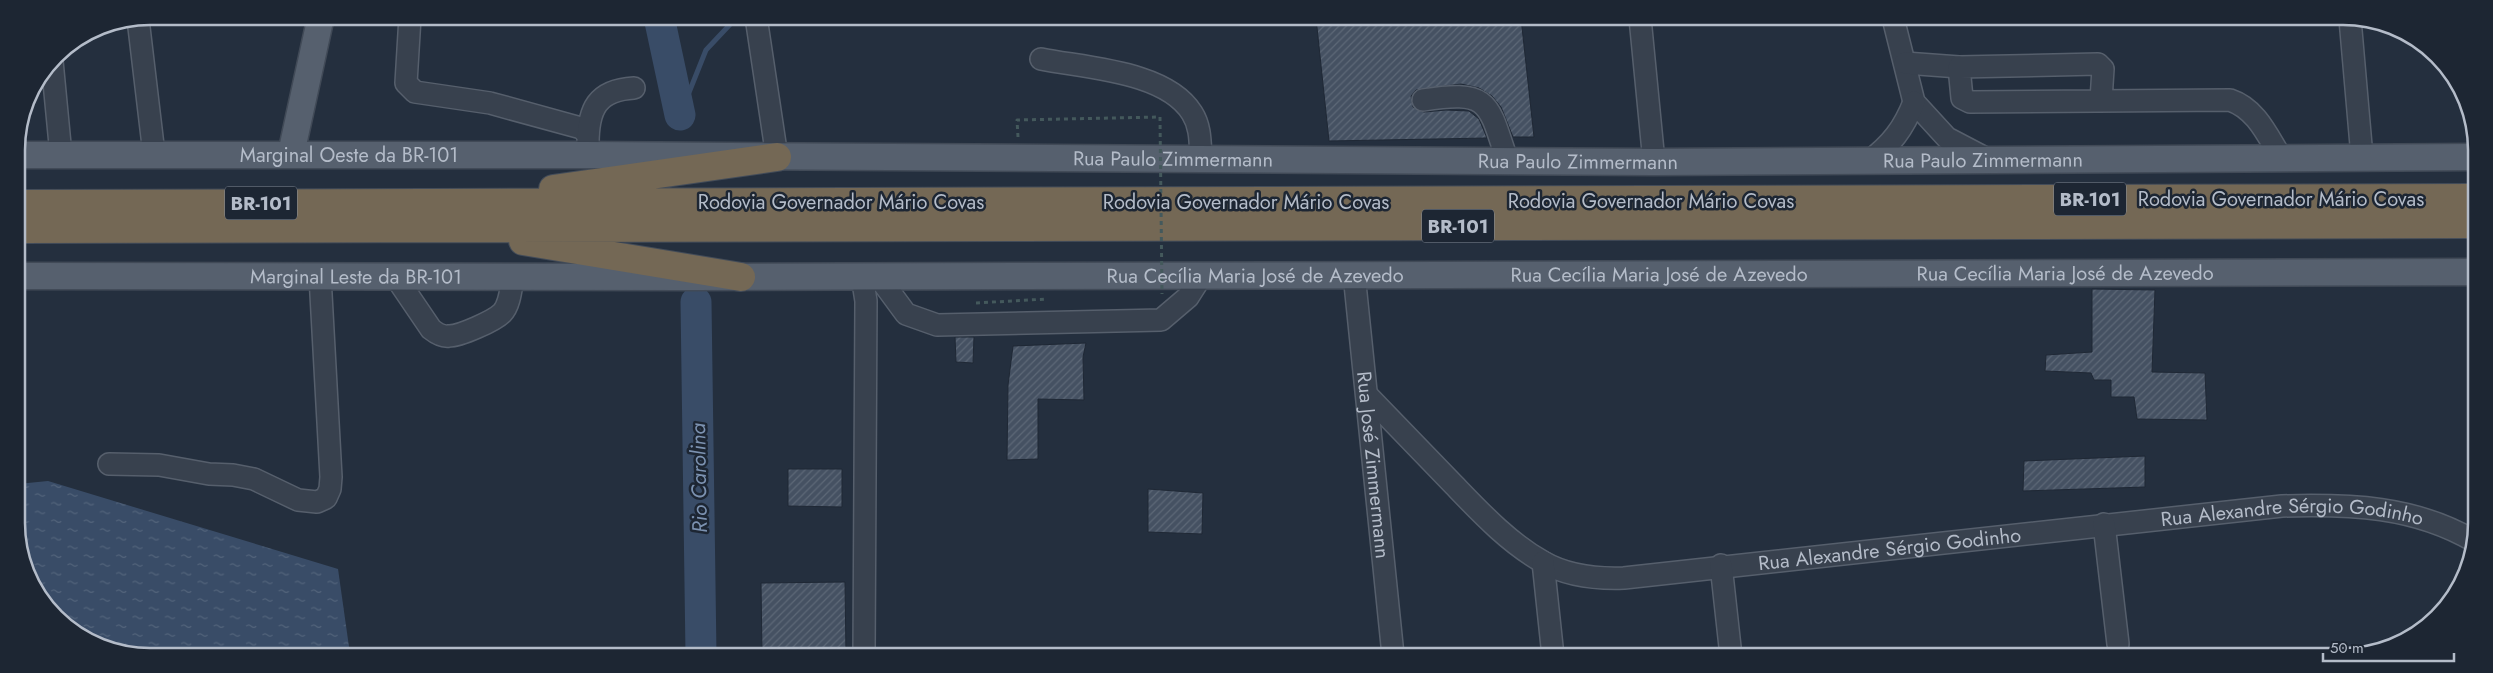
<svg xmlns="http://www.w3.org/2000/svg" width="2493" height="673" font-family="Jost,sans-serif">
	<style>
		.water { fill: url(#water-ripples) }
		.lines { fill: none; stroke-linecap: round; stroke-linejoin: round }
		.stream { stroke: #394c67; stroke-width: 5 }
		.river { stroke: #394c67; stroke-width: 31 }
		.building { fill: url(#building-hatch); stroke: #1f2835 }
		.minor-casing { stroke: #565f6c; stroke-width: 24 }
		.major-casing { stroke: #414a57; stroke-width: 29 }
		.highway-casing { stroke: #434c59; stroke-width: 30 }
		.path { stroke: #44595c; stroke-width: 3; stroke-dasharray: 4 4; stroke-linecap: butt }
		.minor { stroke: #38414e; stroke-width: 21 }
		.major { stroke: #56606e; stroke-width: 26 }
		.highway { stroke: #746855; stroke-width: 28 }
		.path-bridge { stroke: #44595c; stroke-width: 3; stroke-dasharray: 4 4; stroke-linecap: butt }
		.labels { text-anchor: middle; stroke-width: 5; stroke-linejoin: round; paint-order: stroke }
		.shield { fill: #1d2633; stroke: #878f9c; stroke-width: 1 }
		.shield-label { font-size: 19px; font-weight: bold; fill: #b4bcc9 }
		.street-label { font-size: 20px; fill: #b4bcc9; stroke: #1d2633 }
		.water-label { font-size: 21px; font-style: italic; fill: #7c92b1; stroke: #1d2633 }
		.rim { fill: none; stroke: #b4bcc9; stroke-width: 2.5 }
	</style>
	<defs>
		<pattern id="water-ripples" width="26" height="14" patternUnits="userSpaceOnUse" patternTransform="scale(1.25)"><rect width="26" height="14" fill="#394c67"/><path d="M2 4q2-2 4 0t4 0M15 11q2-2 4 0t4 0" fill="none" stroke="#53647b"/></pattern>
		<pattern id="building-hatch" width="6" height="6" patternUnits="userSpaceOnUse" patternTransform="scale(1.25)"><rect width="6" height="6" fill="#455162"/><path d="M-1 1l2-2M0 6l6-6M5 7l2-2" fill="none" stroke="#5d6877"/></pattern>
	</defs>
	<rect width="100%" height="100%" fill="#242f3e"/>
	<path class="water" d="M 48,481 L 338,569 L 350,654 L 123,654 L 55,617 L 19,550 L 18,484 Z"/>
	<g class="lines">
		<path class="stream" d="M 680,115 L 706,50 L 737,17"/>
		<path class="river" d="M 659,17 L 680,115
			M 696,302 L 701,655"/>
	</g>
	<path class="building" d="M 1316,18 L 1521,18 L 1534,137 L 1513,137 L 1501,107 L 1492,96 L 1479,88 L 1461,84 L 1416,90 L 1411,96 L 1413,107 L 1424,112 L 1446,110 L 1469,111 L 1479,119 L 1487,138 L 1329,141 Z
		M 2092,289 L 2155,290 L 2152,372 L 2205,373 L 2207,420 L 2137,419 L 2134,397 L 2111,397 L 2111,380 L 2094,380 L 2091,373 L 2045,371 L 2046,355 L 2092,352 Z
		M 955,337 L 974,337 L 973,363 L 956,362 Z
		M 1086,343 L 1083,357 L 1084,400 L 1038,399 L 1038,459 L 1007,460 L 1008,385 L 1013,346 Z
		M 2145,456 L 2145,487 L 2023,491 L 2024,461 Z
		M 788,469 L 842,469 L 842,507 L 788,506 Z
		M 1148,489 L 1203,493 L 1202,534 L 1148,532 Z
		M 845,582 L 846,655 L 762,655 L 761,583 Z"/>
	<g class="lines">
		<defs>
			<g id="minor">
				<path d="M 410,17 L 406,83 L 415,92 L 490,103 L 581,128 L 588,134"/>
				<path d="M 756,17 L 777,157"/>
				<path d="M 1640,18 L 1654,162"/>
				<path d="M 1893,18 L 1914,102 L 1947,138 L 1989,160"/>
				<path d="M 138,19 L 154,154"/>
				<path d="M 2350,19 L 2362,157"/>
				<path d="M 1041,59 C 1085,68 1166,71 1192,113 C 1201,127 1200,143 1201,158"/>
				<path d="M 52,61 L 61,155"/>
				<path d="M 1905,63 L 1959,67"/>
				<path d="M 1423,100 C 1489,90 1488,101 1507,160"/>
				<path d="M 2101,100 L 2103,69 L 2098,64 L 1959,67 L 1962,98 L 1970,102 L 2230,100 C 2257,109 2268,137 2282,159"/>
				<path d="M 588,144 C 588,109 597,90 634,88"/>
				<path d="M 1868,162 C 1891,145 1904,128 1914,102"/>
				<path id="s1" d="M 1354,274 L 1393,655"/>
				<path d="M 395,276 L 431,329 C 436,333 442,337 449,336 C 460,336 494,321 502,313 C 510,305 511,288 513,277"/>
				<path d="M 862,276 L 866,301 L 864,655"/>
				<path d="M 878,276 L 906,314 L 937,325 L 1161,320 L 1188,297 L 1202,275"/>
				<path id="s2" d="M 1367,395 C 1396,425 1425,455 1454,485 C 1481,513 1509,543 1543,562 C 1567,576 1596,579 1624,578 L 2282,506 C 2350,504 2414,506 2474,541"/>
				<path d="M 109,464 L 159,465 L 209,474 L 233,475 L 254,479 L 298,500 L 317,502 L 326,498 L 330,489 L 331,477 L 320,276"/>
				<path d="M 2104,524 L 2118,644"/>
				<path d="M 1543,562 L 1553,656"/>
				<path d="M 1721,565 L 1731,656"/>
			</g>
			<g id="major">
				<path d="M 291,154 L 321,16"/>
				<path id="s3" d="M 17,155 L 588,155 L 1654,162 L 2474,157"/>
				<path id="s4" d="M 17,276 L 694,277 L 2474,272"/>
			</g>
			<path id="highway" d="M 553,189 L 777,157
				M 17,204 L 2474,198
				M 17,229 L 2474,224
				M 523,241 L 741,277"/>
		</defs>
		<use href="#minor" class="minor-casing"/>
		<use href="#major" class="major-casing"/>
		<use href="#highway" class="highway-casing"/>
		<path class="path" d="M 1018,137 L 1017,120 L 1160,117
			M 976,303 L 1047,299"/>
		<use href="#minor" class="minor"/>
		<use href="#major" class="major"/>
		<use href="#highway" class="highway"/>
		<path class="path-bridge" d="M 1160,117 L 1162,294"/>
	</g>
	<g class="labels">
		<g class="shield">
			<rect x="2054" y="182.5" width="72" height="33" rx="4"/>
			<rect x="225" y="186.5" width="72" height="33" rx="4"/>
			<rect x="1422" y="209.5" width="72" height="33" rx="4"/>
		</g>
		<g class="shield-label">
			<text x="2090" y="206">BR-101</text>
			<text x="261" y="210">BR-101</text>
			<text x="1458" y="233">BR-101</text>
		</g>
		<g class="street-label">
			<text dy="7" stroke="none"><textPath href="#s3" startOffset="332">Marginal Oeste da BR-101</textPath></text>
			<text dy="7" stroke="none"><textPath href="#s3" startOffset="1156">Rua Paulo Zimmermann</textPath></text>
			<text dy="7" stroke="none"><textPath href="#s3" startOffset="1561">Rua Paulo Zimmermann</textPath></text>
			<text dy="7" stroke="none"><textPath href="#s3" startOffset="1966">Rua Paulo Zimmermann</textPath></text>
			<text x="2281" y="206">Rodovia Governador Mário Covas</text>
			<text x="1651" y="208">Rodovia Governador Mário Covas</text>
			<text x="841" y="209">Rodovia Governador Mário Covas</text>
			<text x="1246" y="209">Rodovia Governador Mário Covas</text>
			<text dy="7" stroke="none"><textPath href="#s4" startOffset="1642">Rua Cecília Maria José de Azevedo</textPath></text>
			<text dy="7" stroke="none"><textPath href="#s4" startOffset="2048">Rua Cecília Maria José de Azevedo</textPath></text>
			<text dy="7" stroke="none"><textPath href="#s4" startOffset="1238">Rua Cecília Maria José de Azevedo</textPath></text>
			<text dy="7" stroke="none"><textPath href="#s4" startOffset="339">Marginal Leste da BR-101</textPath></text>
			<text dy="7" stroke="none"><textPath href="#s1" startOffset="192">Rua José Zimmermann</textPath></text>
			<text dy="7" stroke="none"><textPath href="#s2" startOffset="999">Rua Alexandre Sérgio Godinho</textPath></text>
			<text dy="7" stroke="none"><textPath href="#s2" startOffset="594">Rua Alexandre Sérgio Godinho</textPath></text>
		</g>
		<g class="water-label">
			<text transform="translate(699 478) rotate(-91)" y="7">Rio Carolina</text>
		</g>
	</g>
	<path d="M0 0H2493V673H0ZM150 25H2343A125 125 0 0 1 2468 150V523A125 125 0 0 1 2343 648H150A125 125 0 0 1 25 523V150A125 125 0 0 1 150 25Z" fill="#1d2633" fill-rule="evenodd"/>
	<path class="rim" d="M150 25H2343A125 125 0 0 1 2468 150V523A125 125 0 0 1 2343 648H150A125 125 0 0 1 25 523V150A125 125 0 0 1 150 25Z"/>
	<path d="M2323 653v8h131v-8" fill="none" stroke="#b4bcc9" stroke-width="2.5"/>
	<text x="2330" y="653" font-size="15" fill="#b4bcc9" stroke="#1d2633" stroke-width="4" paint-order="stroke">50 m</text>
</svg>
